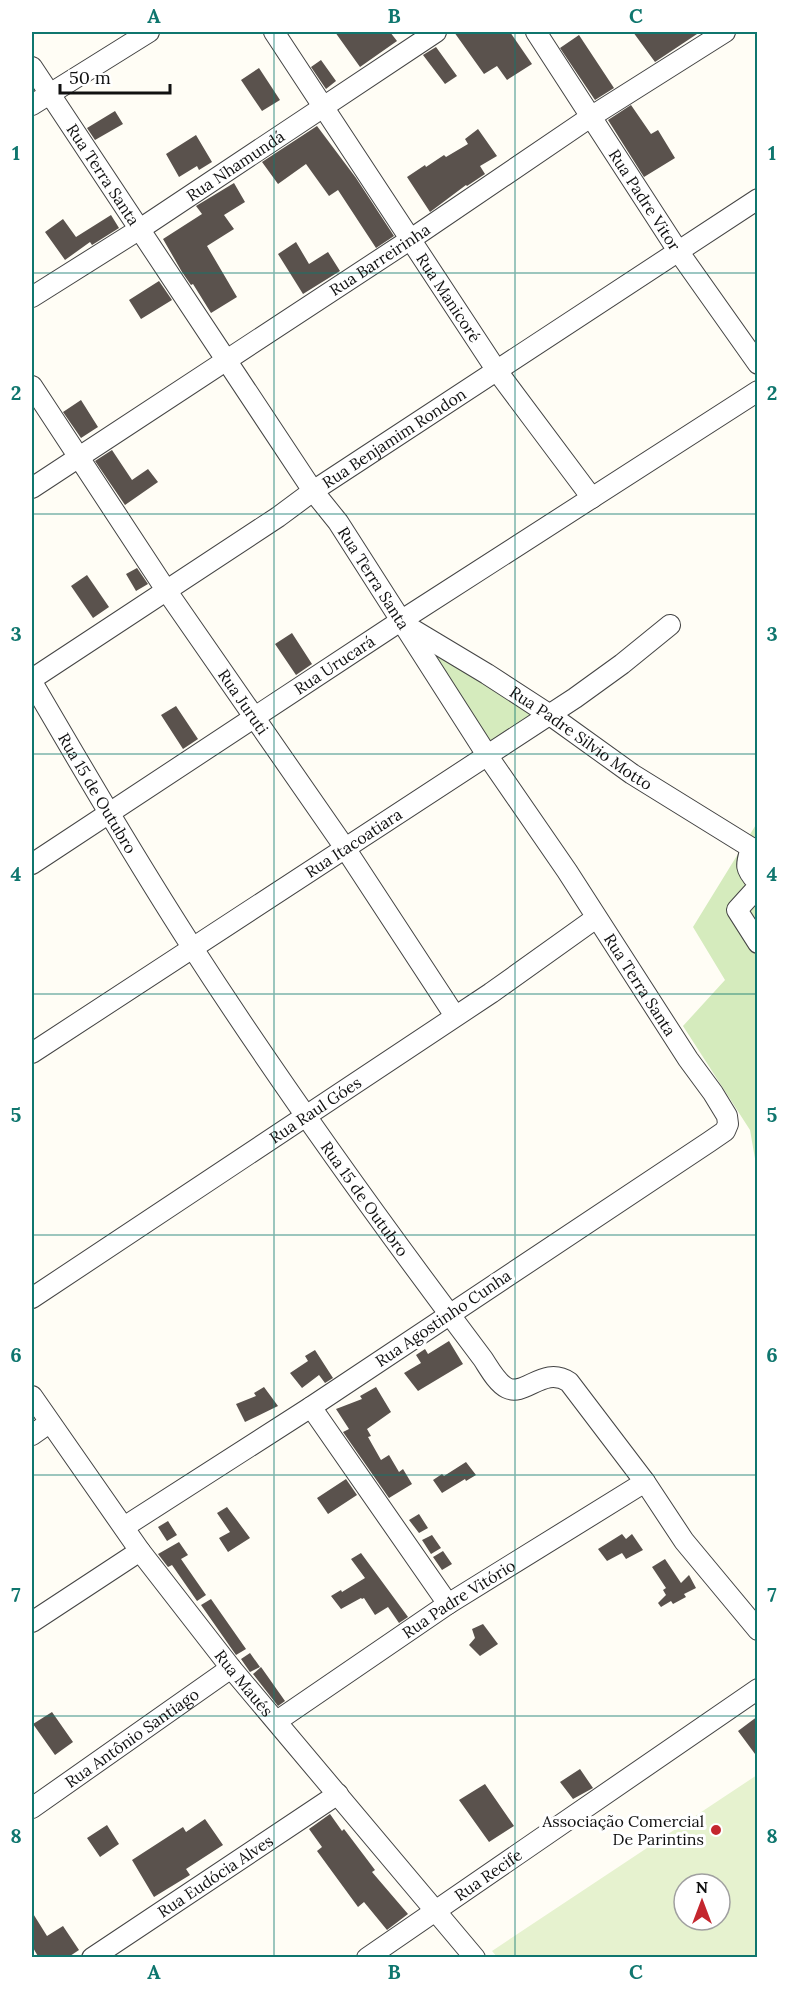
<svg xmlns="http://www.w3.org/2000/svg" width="789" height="1989" font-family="Lora,serif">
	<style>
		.green { fill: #d5ebbd }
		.pitch { fill: #e6f2cf; fill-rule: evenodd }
		.building { fill: #5a524d }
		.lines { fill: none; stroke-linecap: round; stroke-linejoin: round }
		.minor-casing { stroke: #444; stroke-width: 22 }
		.minor { stroke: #fff; stroke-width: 20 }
		.grid { fill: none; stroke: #0f766e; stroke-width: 1.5; stroke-opacity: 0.55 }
		.poi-dot { fill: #c4262e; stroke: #fff; stroke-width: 2 }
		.labels { text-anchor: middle; stroke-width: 6; stroke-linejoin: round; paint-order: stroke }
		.street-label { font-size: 16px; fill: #111; stroke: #fff }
		.poi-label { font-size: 16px; fill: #111; stroke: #fff; text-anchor: end }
		.neatline { fill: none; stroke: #0f766e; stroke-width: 2 }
		.grid-label { font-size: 20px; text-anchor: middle; font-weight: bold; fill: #0f766e }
	</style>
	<rect width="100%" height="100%" fill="#fffdf5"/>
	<path class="green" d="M 402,620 L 546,714 L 487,754 Z
		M 757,823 L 757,1170 L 750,1130 L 683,1026 L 725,980 L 693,927 Z"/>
	<path class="pitch" d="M 757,1775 L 757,1957 L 498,1958 L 492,1951 ZM 684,1884 L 720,1884 L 720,1920 L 684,1920 Z"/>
	<path class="building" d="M 335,32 L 390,32 L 397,41 L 360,67 Z
		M 454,32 L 510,32 L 532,64 L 507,80 L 497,66 L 484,74 Z
		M 633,32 L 700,32 L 655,62 Z
		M 579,35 L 614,88 L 595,100 L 560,48 Z
		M 436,47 L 457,76 L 445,84 L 423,55 Z
		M 321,60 L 336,81 L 326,89 L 311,67 Z
		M 259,68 L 280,100 L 262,111 L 241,80 Z
		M 631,105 L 651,134 L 658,130 L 675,158 L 644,177 L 608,120 Z
		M 115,111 L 123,124 L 95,140 L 87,128 Z
		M 317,126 L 356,178 L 394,236 L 376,248 L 338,190 L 329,196 L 306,164 L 278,184 L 262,162 Z
		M 478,129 L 497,156 L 480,166 L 485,174 L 467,186 L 466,185 L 430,212 L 407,177 L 425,165 L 426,167 L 444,155 L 446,157 L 468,144 L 465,139 Z
		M 196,135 L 212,162 L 199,170 L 197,166 L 179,177 L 166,154 Z
		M 234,183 L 245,202 L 224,215 L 234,229 L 207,246 L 237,297 L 211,313 L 193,284 L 191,285 L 182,272 L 163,239 L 202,214 L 196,206 Z
		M 111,215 L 119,228 L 92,245 L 90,242 L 65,260 L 45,232 L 63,219 L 76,237 Z
		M 296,242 L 309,264 L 328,252 L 340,271 L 303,294 L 278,254 Z
		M 159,281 L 172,300 L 141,319 L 129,300 Z
		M 81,400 L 98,427 L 81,438 L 63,412 Z
		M 112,450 L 132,480 L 148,469 L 158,482 L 125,505 L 95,461 Z
		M 137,568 L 148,584 L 136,591 L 126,574 Z
		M 87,575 L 109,607 L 93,618 L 71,586 Z
		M 292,633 L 312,664 L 296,675 L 275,644 Z
		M 176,706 L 198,739 L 183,749 L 161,715 Z
		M 449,1341 L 463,1364 L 418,1391 L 404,1373 L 421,1363 L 416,1355 L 425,1349 L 428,1354 Z
		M 315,1350 L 333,1378 L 325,1383 L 319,1375 L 302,1388 L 290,1373 L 308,1361 L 305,1356 Z
		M 264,1387 L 278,1406 L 245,1422 L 236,1404 L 256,1396 L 254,1393 Z
		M 376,1387 L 391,1412 L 367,1429 L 371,1436 L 368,1437 L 381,1460 L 389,1455 L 399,1472 L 403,1469 L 412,1484 L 389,1498 L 343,1432 L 349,1429 L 336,1409 L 362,1399 L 360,1396 Z
		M 466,1462 L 476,1475 L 466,1481 L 465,1479 L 442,1493 L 433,1480 L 442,1474 L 444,1476 Z
		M 346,1479 L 357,1495 L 328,1514 L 317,1498 Z
		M 227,1507 L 250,1538 L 228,1552 L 219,1538 L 230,1532 L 217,1513 Z
		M 419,1514 L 428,1528 L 419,1533 L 409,1520 Z
		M 168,1521 L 177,1535 L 167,1541 L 158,1527 Z
		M 622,1534 L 626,1539 L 632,1534 L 643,1550 L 626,1559 L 622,1553 L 607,1561 L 598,1549 Z
		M 432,1535 L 441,1548 L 431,1554 L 422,1540 Z
		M 179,1542 L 188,1555 L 181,1559 L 206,1595 L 197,1601 L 172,1565 L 168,1567 L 158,1554 Z
		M 443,1551 L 452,1564 L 442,1570 L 433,1557 Z
		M 361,1553 L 408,1617 L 399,1623 L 388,1607 L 375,1615 L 364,1598 L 362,1599 L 361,1598 L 341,1609 L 331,1596 L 341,1590 L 342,1592 L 365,1578 L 351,1559 Z
		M 665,1559 L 681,1583 L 689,1575 L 696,1588 L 684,1594 L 686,1597 L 673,1604 L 671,1601 L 661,1607 L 658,1603 L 666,1595 L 663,1590 L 666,1588 L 652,1567 Z
		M 211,1599 L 246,1649 L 236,1655 L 201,1605 Z
		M 483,1624 L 498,1644 L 480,1656 L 469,1645 L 475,1638 L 472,1629 Z
		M 250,1653 L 260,1667 L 250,1672 L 241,1659 Z
		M 261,1667 L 285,1701 L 278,1706 L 253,1674 Z
		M 52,1712 L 73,1742 L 55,1755 L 33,1724 Z
		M 758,1716 L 758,1758 L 738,1731 Z
		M 580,1769 L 593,1788 L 573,1799 L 560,1782 Z
		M 485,1784 L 514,1826 L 489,1842 L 459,1800 Z
		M 330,1814 L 342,1831 L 344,1829 L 375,1870 L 372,1872 L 408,1914 L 387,1930 L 364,1902 L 358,1907 L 317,1851 L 322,1847 L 309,1829 Z
		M 205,1819 L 223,1845 L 186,1869 L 190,1875 L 154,1897 L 132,1860 L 183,1827 L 186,1832 Z
		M 107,1825 L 119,1844 L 100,1857 L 87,1838 Z
		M 32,1912 L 47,1936 L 63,1926 L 79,1950 L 67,1958 L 39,1958 L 32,1946 Z"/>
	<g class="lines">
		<defs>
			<g id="minor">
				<path id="s1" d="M 274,32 L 497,371 L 592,498"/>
				<path id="s2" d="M 536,32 L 678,251 L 758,364"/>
				<path id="s3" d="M 32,67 L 313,491 L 338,522 L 487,755 L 567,871 L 688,1059 L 713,1093 L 727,1116 L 728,1124 L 725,1131 L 709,1142 L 311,1407 L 124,1527"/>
				<path d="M 32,105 L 149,32"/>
				<path id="s4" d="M 32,297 L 140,229 L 436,32"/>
				<path id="s5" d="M 32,386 L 166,590 L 345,848 L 455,1016"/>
				<path id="s6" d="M 32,488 L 411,239 L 592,116 L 725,32"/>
				<path id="s7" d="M 407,626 L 487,674 L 550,715 L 632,774 L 758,852"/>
				<path id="s8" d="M 32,679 L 278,517 L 313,491 L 758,199"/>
				<path id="s9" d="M 32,682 C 84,771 136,860 192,947 C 283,1088 382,1225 483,1359 C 489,1368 497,1383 507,1388 C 525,1397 544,1365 569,1382 L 645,1482 L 684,1541 L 758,1630"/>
				<path d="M 751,848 C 746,865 744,868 757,882 L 756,889 L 737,910 L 758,943"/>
				<path id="s10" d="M 32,864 L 402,620 L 758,391"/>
				<path id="s11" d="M 32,1053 L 575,698 L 622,664 L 670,625"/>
				<path id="s12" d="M 32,1298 L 491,993 L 596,918"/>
				<path id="s13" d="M 32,1396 L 140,1551 L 231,1668 L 475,1958"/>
				<path d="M 311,1407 L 448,1604"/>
				<path d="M 32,1435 L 49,1423"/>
				<path d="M 32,1622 L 140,1551"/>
				<path id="s14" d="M 277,1721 L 448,1604 L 645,1482"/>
				<path id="s15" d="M 32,1808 L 231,1668"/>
				<path id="s16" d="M 92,1958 L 338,1794"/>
				<path id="s17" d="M 367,1958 L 758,1689"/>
			</g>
		</defs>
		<use href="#minor" class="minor-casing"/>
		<use href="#minor" class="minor"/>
	</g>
	<path class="grid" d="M 274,32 L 274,1958M 515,32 L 515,1958M 32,273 L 758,273M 32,514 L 758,514M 32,754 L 758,754M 32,994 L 758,994M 32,1235 L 758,1235M 32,1475 L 758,1475M 32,1716 L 758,1716"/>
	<circle class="poi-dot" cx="716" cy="1830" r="6"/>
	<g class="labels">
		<g class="street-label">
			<text dy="6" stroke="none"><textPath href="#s4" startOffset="242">Rua Nhamundá</textPath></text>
			<text dy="6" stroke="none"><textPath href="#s3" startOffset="129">Rua Terra Santa</textPath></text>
			<text dy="6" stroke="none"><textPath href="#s2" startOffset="200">Rua Padre Vitor</textPath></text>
			<text dy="6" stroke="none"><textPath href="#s6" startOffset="416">Rua Barreirinha</textPath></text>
			<text dy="6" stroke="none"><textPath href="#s1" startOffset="318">Rua Manicoré</textPath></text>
			<text dy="6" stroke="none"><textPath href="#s8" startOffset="435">Rua Benjamim Rondon</textPath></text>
			<text dy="6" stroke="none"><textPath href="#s3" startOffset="615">Rua Terra Santa</textPath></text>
			<text dy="6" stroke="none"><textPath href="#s10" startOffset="362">Rua Urucará</textPath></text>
			<text dy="6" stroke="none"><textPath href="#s5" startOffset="380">Rua Juruti</textPath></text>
			<text dy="6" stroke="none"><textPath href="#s7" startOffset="207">Rua Padre Silvio Motto</textPath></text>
			<text dy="6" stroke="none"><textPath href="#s9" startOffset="129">Rua 15 de Outubro</textPath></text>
			<text dy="6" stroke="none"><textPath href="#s11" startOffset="384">Rua Itacoatiara</textPath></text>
			<text dy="6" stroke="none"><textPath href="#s3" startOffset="1101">Rua Terra Santa</textPath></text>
			<text dy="6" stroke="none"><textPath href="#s12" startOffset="340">Rua Raul Góes</textPath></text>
			<text dy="6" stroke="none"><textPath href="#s9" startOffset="615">Rua 15 de Outubro</textPath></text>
			<text transform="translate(443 1318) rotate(-34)" y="6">Rua Agostinho Cunha</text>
			<text dy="6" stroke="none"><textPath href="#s14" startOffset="219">Rua Padre Vitório</textPath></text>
			<text dy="6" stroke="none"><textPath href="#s13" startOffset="357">Rua Maués</textPath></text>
			<text dy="6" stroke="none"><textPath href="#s15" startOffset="122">Rua Antônio Santiago</textPath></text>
			<text dy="6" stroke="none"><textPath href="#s17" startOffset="147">Rua Recife</textPath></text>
			<text dy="6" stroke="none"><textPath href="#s16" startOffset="148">Rua Eudócia Alves</textPath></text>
		</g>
		<g class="poi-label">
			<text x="704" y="1827">Associação Comercial<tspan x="704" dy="18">De Parintins</tspan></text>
		</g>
	</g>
	<rect width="789" height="1989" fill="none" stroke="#ffffff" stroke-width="66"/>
	<g transform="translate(702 1902)"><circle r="28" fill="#ffffff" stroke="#a0a0a0" stroke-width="1.5"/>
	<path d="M0-4.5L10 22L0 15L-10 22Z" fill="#c4262e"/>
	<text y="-9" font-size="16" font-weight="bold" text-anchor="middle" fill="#111111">N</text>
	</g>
	<path d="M60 84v9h110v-9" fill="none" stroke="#111111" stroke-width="3"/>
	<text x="69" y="84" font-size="18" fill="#111111" stroke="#ffffff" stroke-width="4.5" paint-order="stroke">50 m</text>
	<rect x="33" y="33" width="723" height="1923" class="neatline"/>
	<g class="grid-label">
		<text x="154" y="23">A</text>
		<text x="394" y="23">B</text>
		<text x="636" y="23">C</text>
		<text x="16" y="160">1</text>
		<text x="772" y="160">1</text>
		<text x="16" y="400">2</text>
		<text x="772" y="400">2</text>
		<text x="16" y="641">3</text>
		<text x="772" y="641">3</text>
		<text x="16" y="881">4</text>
		<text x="772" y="881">4</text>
		<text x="16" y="1122">5</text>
		<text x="772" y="1122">5</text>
		<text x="16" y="1362">6</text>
		<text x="772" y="1362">6</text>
		<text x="16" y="1602">7</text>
		<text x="772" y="1602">7</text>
		<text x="16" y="1843">8</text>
		<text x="772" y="1843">8</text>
		<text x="154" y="1979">A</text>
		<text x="394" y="1979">B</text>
		<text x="636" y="1979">C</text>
	</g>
</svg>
